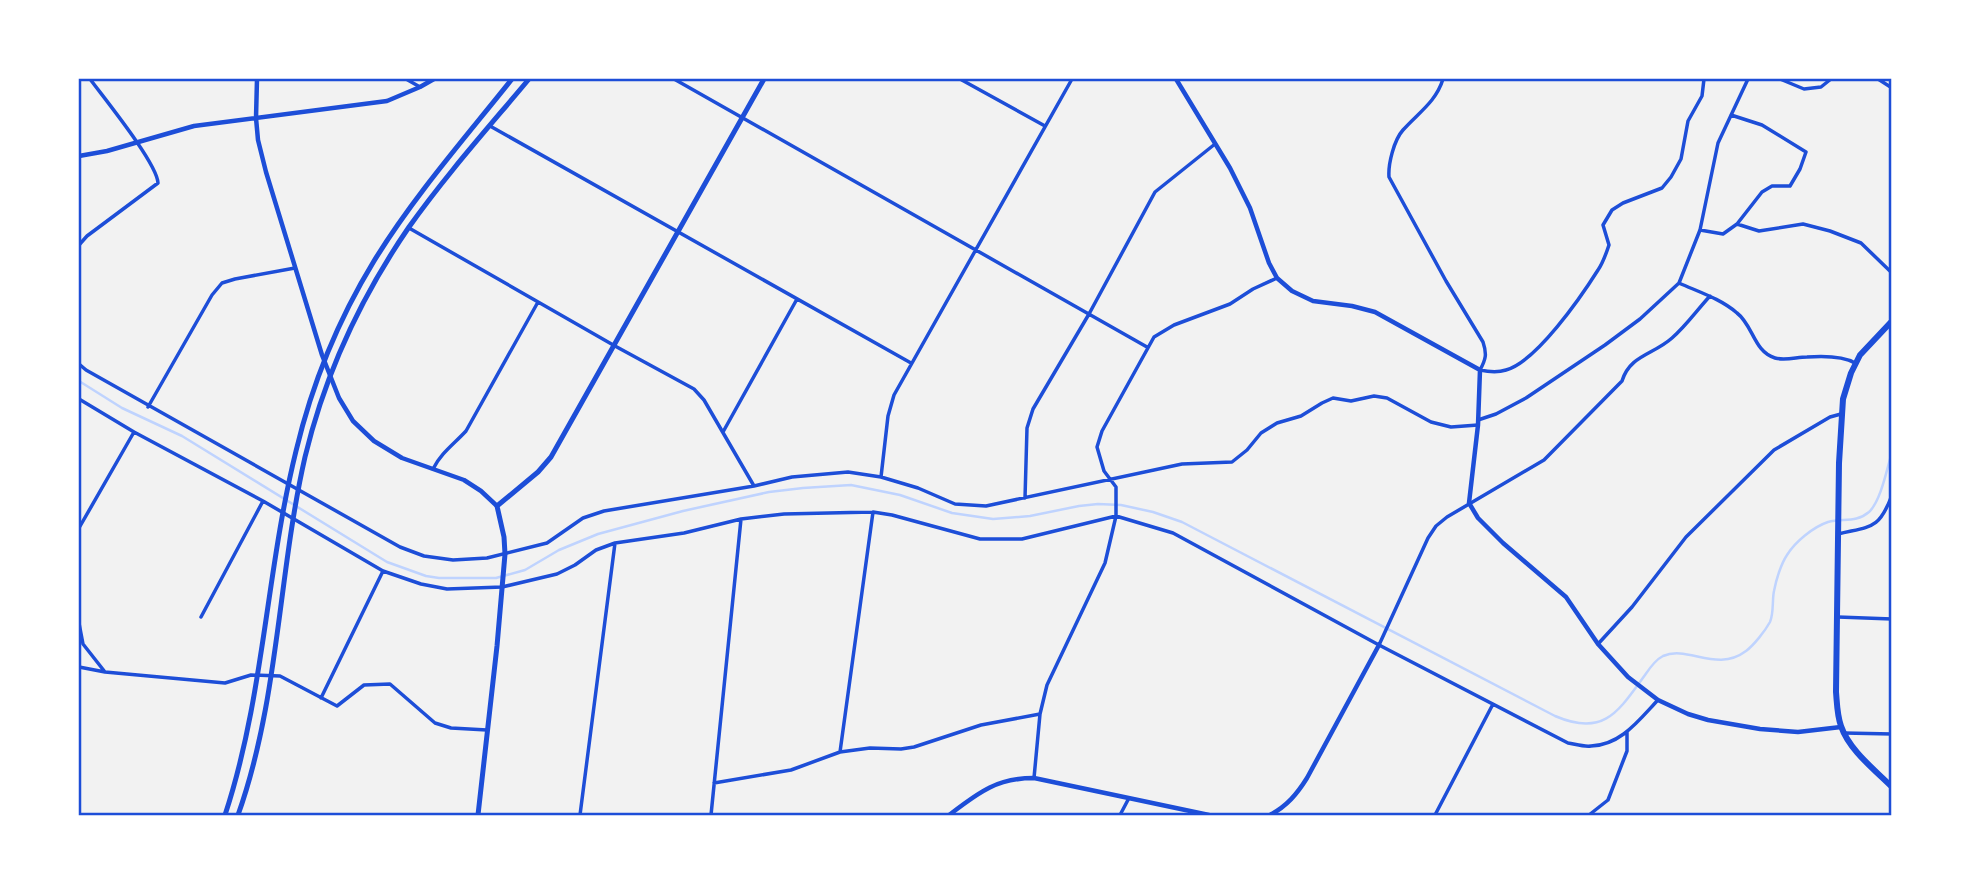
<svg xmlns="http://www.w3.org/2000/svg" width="1971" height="894" font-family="'Noto Sans',sans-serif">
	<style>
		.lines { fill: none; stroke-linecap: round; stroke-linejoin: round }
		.stream { stroke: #bfd3fe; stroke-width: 2.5 }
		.minor { stroke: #1d4ed8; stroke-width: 3.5 }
		.tertiary { stroke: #1d4ed8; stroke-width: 4.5 }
		.primary { stroke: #1d4ed8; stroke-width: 5 }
		.trunk { stroke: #1d4ed8; stroke-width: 6 }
		.neatline { fill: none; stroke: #1d4ed8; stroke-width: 2.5 }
	</style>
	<rect width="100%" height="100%" fill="#f2f2f2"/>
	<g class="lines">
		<path class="stream" d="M 79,381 L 122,408 L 182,436 L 387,562 L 426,576 L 439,578 L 496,578 L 525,570 L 559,550 L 598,534 L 683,511 L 769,492 L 803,488 L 851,485 L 900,495 L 952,513 L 993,519 L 1030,516 L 1079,506 L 1098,504 L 1121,505 L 1153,512 L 1182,522 L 1555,716 C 1604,737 1618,712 1645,675 C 1649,669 1655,660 1663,656 C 1688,645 1717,673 1746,651 C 1754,645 1765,631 1770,622 C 1774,613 1772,600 1774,591 C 1776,580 1781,564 1787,555 C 1795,542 1813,527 1828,522 C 1843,518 1856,523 1869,512 C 1881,501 1887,468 1892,452"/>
		<path class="minor" d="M 406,79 L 420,87
			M 674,79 L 1147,347
			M 960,79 L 1045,126
			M 1443,79 C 1436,102 1418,113 1403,130 C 1394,140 1388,164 1389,177 L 1446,281 L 1483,342 C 1487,354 1486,359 1480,370 C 1489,372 1497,373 1506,370 C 1536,362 1581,297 1598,270 C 1603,263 1606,254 1609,245 L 1603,225 L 1612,210 L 1623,203 L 1662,188 L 1671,177 L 1681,159 L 1688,121 L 1702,96 L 1704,79
			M 1780,79 L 1804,89 L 1821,87 L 1831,79
			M 1878,79 L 1892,88
			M 490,126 L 911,363
			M 1737,224 L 1759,231 L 1803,224 L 1830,231 L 1861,243 L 1892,273
			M 409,228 L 615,346 L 694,389 L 704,400 L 754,486
			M 1700,230 L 1723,234 L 1737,224 L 1762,192 L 1772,186 L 1790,186 L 1800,169 L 1806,152 L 1762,125 L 1731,115
			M 79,245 L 87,236 L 158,183 C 157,163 104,98 90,79
			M 1679,283 C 1699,292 1721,299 1737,313 C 1753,325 1754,352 1775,358 C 1785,361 1797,357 1807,357 C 1821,356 1843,356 1855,363
			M 79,364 L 86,370 L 400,547 L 424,556 L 453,560 L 487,558 L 547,543 L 583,518 L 604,511 L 754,486 L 792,477 L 848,472 L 881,477 L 918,488 L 955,504 L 986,506 L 1182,464 L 1232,462 L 1247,450 L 1261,433 L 1277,423 L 1301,416 L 1322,403 L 1333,398 L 1351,401 L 1374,396 L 1387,398 L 1431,422 L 1451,427 L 1478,425
			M 79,399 L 134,432
			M 148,407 L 212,295 L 222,283 L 235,279 L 295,268
			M 1478,420 L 1496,414 L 1526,398 L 1605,345 L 1640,319 L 1679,283 L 1700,230 L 1718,143 L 1748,79
			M 723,432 L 797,299
			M 433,469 C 441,453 454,444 466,431 L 538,302
			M 881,477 L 888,416 L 894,395 L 1072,79
			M 1025,498 L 1027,428 L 1033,409 L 1089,314 L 1155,192 L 1215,144
			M 79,528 L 134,432 L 263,501 L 383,571 L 421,584 L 447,589 L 502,587 L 557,574 L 575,565 L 596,550 L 615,543 L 684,533 L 741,519 L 784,514 L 873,512 L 892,515 L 980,539 L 1022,539 L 1116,516 L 1173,533 L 1379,645 L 1568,743 C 1575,744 1583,747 1591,746 C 1621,745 1639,720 1658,700
			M 1838,534 C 1871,526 1879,530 1892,495
			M 201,617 L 263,501
			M 1838,617 L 1892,619
			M 79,623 L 83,644 L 105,672
			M 1598,644 L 1632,607 L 1686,537 L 1774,450 L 1830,417 L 1841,414
			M 1379,645 L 1428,538 L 1436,526 L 1447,517 L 1544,460 L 1622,381 C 1630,355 1653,355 1672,338 C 1686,326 1697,310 1710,296
			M 79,667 L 105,672 L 225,683 L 251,675 L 280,676 L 337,706 L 364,685 L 390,684 L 435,723 L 451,728 L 487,730
			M 321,698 L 383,571
			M 1844,733 L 1892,734
			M 840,752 L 873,512
			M 1034,778 L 1040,714 L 1047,685 L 1105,563 L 1116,516 L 1116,487 L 1104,471 L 1097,447 L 1102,431 L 1154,337 L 1174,325 L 1230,304 L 1253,289 L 1277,278
			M 714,783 L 791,770 L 840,752 L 870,748 L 901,749 L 914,747 L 981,725 L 1040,714
			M 580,815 L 615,543
			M 711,815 L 741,519
			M 1120,815 L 1129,798
			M 1435,815 L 1493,704
			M 1589,815 L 1608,800 L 1627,751 L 1627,732"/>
		<path class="tertiary" d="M 257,79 L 256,118 L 258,140 L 266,172 L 322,355 L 339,398 L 353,421 L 374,441 L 402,458 L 464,480 L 481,491 L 497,506
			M 1176,79 L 1230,168 L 1250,208 L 1269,263 L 1277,278 L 1292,291 L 1313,301 L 1352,306 L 1375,312 L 1480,370 L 1478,425 L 1469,503 L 1478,518 L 1503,543 L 1566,597 L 1598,644 L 1628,677 L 1658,700 L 1688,714 L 1708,720 L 1760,729 L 1798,732 L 1841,727
			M 79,156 L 107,151 L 194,126 L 387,101 L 420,87 L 434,79
			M 949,815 C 978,793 996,778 1034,778 L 1209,815
			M 1270,815 C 1287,806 1297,794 1307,778 L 1379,645"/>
		<path class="primary" d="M 225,815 C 264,697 266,572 296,451 C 312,384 338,320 374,261 C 414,196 465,138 512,79
			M 238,815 C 279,700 278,575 305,457 C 325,374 361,297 409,227 C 446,175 488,128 529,79
			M 478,815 L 497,646 L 505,554 L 504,537 L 497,506 L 538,472 L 551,457 L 764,79"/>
		<path class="trunk" d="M 1892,321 L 1860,355 L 1851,373 L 1843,399 L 1839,463 L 1836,692 C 1837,703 1837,715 1841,726 C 1849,750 1875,770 1892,787"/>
	</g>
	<rect width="1971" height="894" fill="none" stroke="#ffffff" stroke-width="161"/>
	<rect x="80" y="80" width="1810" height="734" class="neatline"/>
</svg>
